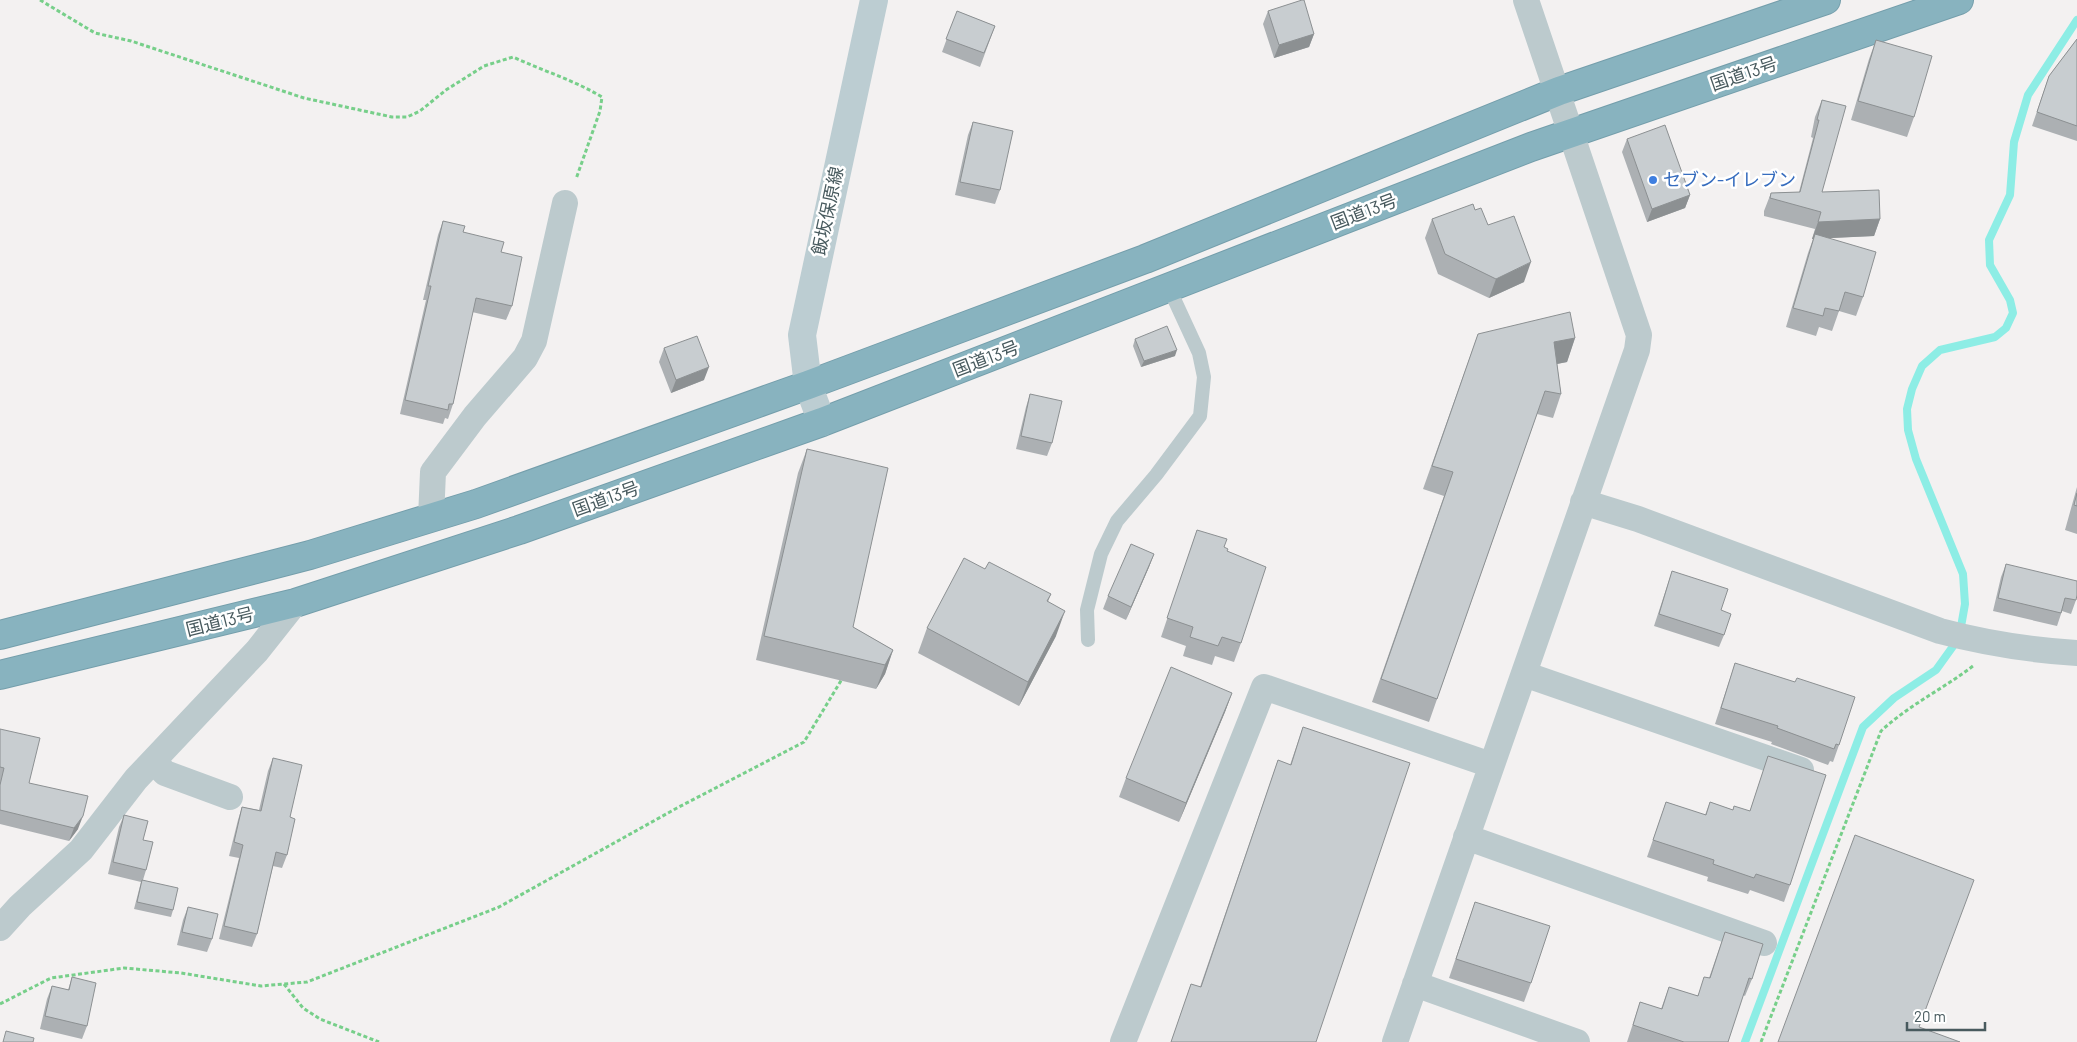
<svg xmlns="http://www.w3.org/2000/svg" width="2077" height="1042" font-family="Barlow,'Noto Sans JP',sans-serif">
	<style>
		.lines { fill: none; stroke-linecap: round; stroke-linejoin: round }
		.stream { stroke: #8dede5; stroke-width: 8 }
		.highway-casing { stroke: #749eab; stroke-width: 30 }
		.path { stroke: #77cf8a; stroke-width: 3; stroke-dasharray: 4 2.5; stroke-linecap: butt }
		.lane { stroke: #bccacd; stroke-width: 14 }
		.street { stroke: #bccacd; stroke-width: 26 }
		.secondary { stroke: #bccdd2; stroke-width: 28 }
		.highway { stroke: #88b3bf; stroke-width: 28 }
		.wall { fill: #acb0b3 }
		.shaded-wall { fill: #8c9092 }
		.building { fill: #c8cdd0; stroke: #8c9092 }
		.shop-dot { fill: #3f7fe0; stroke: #fff; stroke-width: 2 }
		.labels { text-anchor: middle; stroke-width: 5; stroke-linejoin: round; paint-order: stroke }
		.street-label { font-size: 18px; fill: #485a5e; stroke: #fff }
		.shop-label { font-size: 18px; fill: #366cbe; stroke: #fff; text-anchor: start }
	</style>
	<rect width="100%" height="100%" fill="#f3f1f1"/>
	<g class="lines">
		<path class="stream" d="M 1745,1042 L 1863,727 L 1894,698 L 1936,670 L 1959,638 L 1965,604 L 1963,574 L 1916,459 L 1908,430 L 1907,409 L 1912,389 L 1922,366 L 1940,350 L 1995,337 L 2006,328 L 2013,313 L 2010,300 L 1990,265 L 1989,240 L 2010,195 L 2014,142 L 2028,95 L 2077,20"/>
		<defs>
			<path id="highway" d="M 0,635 L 310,555 L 476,504 L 808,385 L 1145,259 L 1559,91 L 1826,0
				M 0,675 L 295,603 L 519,530 L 822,422 L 1531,147 L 1959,0"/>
		</defs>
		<use href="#highway" class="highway-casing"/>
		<path class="path" d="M 40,0 L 95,33 L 131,41 L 304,98 L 392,117 L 407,117 L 420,111 L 446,90 L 484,66 L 513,57 C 543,71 574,80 602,97 L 600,111 L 576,179
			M 284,984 L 303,1008 L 320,1019 L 379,1042
			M 0,1004 L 51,978 L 124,968 L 181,973 L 261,986 L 307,982 L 499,907 L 677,808 L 804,742 L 842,679
			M 1761,1042 L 1881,731 C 1909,705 1943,689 1973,666"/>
		<path class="lane" d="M 1088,640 L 1087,610 L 1101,554 L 1117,521 L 1156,475 L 1200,416 L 1204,377 L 1199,353 L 1169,288"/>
		<path class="street" d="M 1583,502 L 1638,519 L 1940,631 C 1985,643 2030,650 2077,653
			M 431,518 L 433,472 L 475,416 L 525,358 L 534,341 L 565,203
			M 1524,674 L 1801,770
			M 153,761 L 165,773 L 230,797
			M 1466,837 L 1764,943
			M 0,928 L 20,906 L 81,850 L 136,779 L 257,651 L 295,603
			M 1415,984 L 1577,1042
			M 1123,1042 L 1264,687 L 1491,765
			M 1395,1042 L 1637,350 L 1639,335 L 1526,0"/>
		<path class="secondary" d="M 822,422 L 808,385 L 802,335 L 874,0"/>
		<use href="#highway" class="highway"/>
	</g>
	<path class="wall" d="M 957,11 L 995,26 L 980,67 L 942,52 Z
		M 1268,11 L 1314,34 L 1309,47 L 1274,58 L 1263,24 Z
		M 2077,39 L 2077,141 L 2032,126 L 2049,76 Z
		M 1876,40 L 1914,117 L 1907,137 L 1851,120 L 1869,59 Z
		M 1822,100 L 1822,192 L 1880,219 L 1874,236 L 1828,238 L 1863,297 L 1856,316 L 1839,311 L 1832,331 L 1819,327 L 1816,336 L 1786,327 L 1808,253 L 1813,239 L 1812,239 L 1815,229 L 1764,216 L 1764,211 L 1771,193 L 1799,192 L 1813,138 L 1811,137 L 1815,117 Z
		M 973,122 L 1000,190 L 995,204 L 955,195 L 968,135 Z
		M 1627,139 L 1690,195 L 1685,208 L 1647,222 L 1622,152 Z
		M 1475,210 L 1488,225 L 1524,282 L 1489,298 L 1438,274 L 1425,238 L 1432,219 Z
		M 443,221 L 501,252 L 512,306 L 506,320 L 472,312 L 453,404 L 448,419 L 445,418 L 443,424 L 400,414 L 426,300 L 423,300 L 438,235 Z
		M 1478,334 L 1575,338 L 1567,362 L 1557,364 L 1561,394 L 1553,418 L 1537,414 L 1429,722 L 1372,702 L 1444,496 L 1423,489 Z
		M 1135,339 L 1175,356 L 1141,367 L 1133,346 Z
		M 664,348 L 704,380 L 671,393 L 659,362 Z
		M 1030,394 L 1052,443 L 1047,456 L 1016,449 L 1026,407 Z
		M 807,449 L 853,627 L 893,650 L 885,674 L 876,689 L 756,660 L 798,473 Z
		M 2077,487 L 2077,534 L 2065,530 Z
		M 1197,530 L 1224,547 L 1227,551 L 1241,643 L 1234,662 L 1215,656 L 1212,665 L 1183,656 L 1186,646 L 1161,637 Z
		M 1154,554 L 1149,567 L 1126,620 L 1103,609 L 1108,596 Z
		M 2006,564 L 2076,600 L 2071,614 L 2062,611 L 2057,626 L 1993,611 L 2001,577 Z
		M 985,569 L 1051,594 L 1048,602 L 1056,636 L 1019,706 L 918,653 L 927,628 Z
		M 1672,571 L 1721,610 L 1724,635 L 1719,647 L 1654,626 Z
		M 1735,663 L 1839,745 L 1833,762 L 1830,761 L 1828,765 L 1771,744 L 1772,742 L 1715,724 Z
		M 1232,693 L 1225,712 L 1179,822 L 1119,797 L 1126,778 Z
		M 1303,727 L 1316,1042 L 1171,1042 L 1191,984 L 1200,987 L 1278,760 L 1290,765 Z
		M 0,729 L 29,783 L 78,829 L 69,841 L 0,824 Z
		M 1768,756 L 1790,885 L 1784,902 L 1750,890 L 1748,894 L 1707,881 L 1708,877 L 1647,857 L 1666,802 L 1705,815 L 1710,802 L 1733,810 L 1750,811 Z
		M 273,758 L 290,817 L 287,855 L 282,868 L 273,866 L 257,934 L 252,947 L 219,939 L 239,858 L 229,856 L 238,820 L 242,807 L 259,810 L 268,771 Z
		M 124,815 L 143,840 L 146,870 L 143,880 L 173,910 L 171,917 L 134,909 L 141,882 L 108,874 L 119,827 Z
		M 1475,902 L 1531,983 L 1524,1002 L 1449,978 Z
		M 188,907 L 212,939 L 207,952 L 177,945 L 183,920 Z
		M 1725,932 L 1752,979 L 1745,996 L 1743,995 L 1728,1042 L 1627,1042 L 1640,1002 L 1661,1009 L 1669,987 L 1697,996 L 1709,978 Z
		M 72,977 L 87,1026 L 82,1039 L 40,1029 L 47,999 L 52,986 L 68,990 Z"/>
	<path class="shaded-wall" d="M 1314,34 L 1309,47 L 1274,58 L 1279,45 Z
		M 1690,195 L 1685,208 L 1647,222 L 1652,209 Z
		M 1880,219 L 1874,236 L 1812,239 L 1818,222 Z
		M 1531,262 L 1524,282 L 1489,298 L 1496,279 Z
		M 1575,338 L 1567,362 L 1546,366 L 1554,342 Z
		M 1177,350 L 1175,356 L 1141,367 L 1144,361 Z
		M 709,367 L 704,380 L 671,393 L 676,380 Z
		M 1154,554 L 1149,567 L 1126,620 L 1131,607 Z
		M 1065,611 L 1056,636 L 1019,706 L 1028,682 Z
		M 893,650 L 885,674 L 876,689 L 885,665 Z
		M 1232,693 L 1225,712 L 1179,822 L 1186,803 Z
		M 83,816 L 78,829 L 69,841 L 74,828 Z"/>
	<path class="building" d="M 1302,0 L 1304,0 L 1314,34 L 1279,45 L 1268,11 Z
		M 957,11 L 995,26 L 984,53 L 946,39 Z
		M 2077,39 L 2077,126 L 2037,112 L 2049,76 Z
		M 1876,40 L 1932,56 L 1914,117 L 1858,101 Z
		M 1822,100 L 1846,106 L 1822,192 L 1879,190 L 1880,219 L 1818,222 L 1821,212 L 1770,198 L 1771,193 L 1800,192 L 1819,120 L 1817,120 Z
		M 973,122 L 1013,131 L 1000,190 L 960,182 Z
		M 1665,125 L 1690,195 L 1652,209 L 1627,139 Z
		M 1473,204 L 1475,210 L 1481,208 L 1488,225 L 1514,216 L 1531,262 L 1496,279 L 1445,254 L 1432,219 Z
		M 443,221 L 465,226 L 463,232 L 504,242 L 501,252 L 522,257 L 512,306 L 476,298 L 453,404 L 449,404 L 448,410 L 405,400 L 431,286 L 428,286 Z
		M 1815,234 L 1876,252 L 1863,297 L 1845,292 L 1839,311 L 1825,308 L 1823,316 L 1793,308 Z
		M 1570,312 L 1575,338 L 1554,342 L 1561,394 L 1545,391 L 1437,699 L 1381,679 L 1453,472 L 1432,466 L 1478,334 Z
		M 1167,326 L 1177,350 L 1144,361 L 1135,339 Z
		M 697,336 L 709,367 L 676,380 L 664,348 Z
		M 1030,394 L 1062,401 L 1052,443 L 1021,436 Z
		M 807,449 L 888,468 L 853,627 L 893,650 L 885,665 L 764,636 Z
		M 2077,493 L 2077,506 L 2074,505 Z
		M 1197,530 L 1227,539 L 1224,547 L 1228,549 L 1227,551 L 1266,567 L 1241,643 L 1222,637 L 1218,646 L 1190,637 L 1193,627 L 1167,618 Z
		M 1131,544 L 1154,554 L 1131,607 L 1108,596 Z
		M 964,558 L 985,569 L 989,562 L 1051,594 L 1047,601 L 1065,611 L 1028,682 L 927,628 Z
		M 2006,564 L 2077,581 L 2077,595 L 2076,600 L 2065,598 L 2061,613 L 1998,598 Z
		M 1672,571 L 1728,589 L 1721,610 L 1731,614 L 1724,635 L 1659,614 Z
		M 1735,663 L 1795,682 L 1797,678 L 1855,697 L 1839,745 L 1836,744 L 1834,749 L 1777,728 L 1778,726 L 1721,708 Z
		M 1171,667 L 1232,693 L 1186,803 L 1126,778 Z
		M 1303,727 L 1410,763 L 1316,1042 L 1171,1042 L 1191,984 L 1201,987 L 1278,760 L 1291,765 Z
		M 0,729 L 40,738 L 29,783 L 88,796 L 83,816 L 74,828 L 0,810 L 0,785 L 4,768 L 0,767 Z
		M 1768,756 L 1826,775 L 1790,885 L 1756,874 L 1754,878 L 1713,864 L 1714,860 L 1653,840 L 1666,802 L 1706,815 L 1710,802 L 1733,810 L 1734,806 L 1750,811 Z
		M 273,758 L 302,765 L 290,817 L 295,819 L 287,855 L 276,852 L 257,934 L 224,926 L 243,845 L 234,842 L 242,807 L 261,811 Z
		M 124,815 L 148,821 L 143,840 L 153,842 L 146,870 L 113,862 Z
		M 1855,835 L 1974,880 L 1919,1027 L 1960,1042 L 1778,1042 Z
		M 142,880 L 178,888 L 173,910 L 137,902 Z
		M 1475,902 L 1550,926 L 1531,983 L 1456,959 Z
		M 188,907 L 218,914 L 212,939 L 182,932 Z
		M 1725,932 L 1763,944 L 1752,979 L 1749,978 L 1728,1042 L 1684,1042 L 1633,1025 L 1640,1002 L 1662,1009 L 1669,987 L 1698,996 L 1704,977 L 1710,978 Z
		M 72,977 L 96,983 L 87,1026 L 45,1016 L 52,986 L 69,990 Z
		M 6,1031 L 34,1038 L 33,1042 L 3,1042 Z"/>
	<circle class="shop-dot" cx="1653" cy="180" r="5"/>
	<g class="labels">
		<g class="street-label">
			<text transform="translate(1744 74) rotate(-19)" y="6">国道13号</text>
			<text transform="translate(828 211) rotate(-78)" y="6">飯坂保原線</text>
			<text transform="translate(1364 212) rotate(-21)" y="6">国道13号</text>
			<text transform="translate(986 359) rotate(-21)" y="6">国道13号</text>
			<text transform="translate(606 499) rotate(-20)" y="6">国道13号</text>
			<text transform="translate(220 622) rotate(-14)" y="6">国道13号</text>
		</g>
		<g class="shop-label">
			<text x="1663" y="186">セブン-イレブン</text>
		</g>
	</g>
	<path d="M1907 1022v8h78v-8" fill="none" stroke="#485a5e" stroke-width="2.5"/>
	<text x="1914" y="1022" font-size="15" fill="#485a5e" stroke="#ffffff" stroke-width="4" paint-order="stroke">20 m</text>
</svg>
